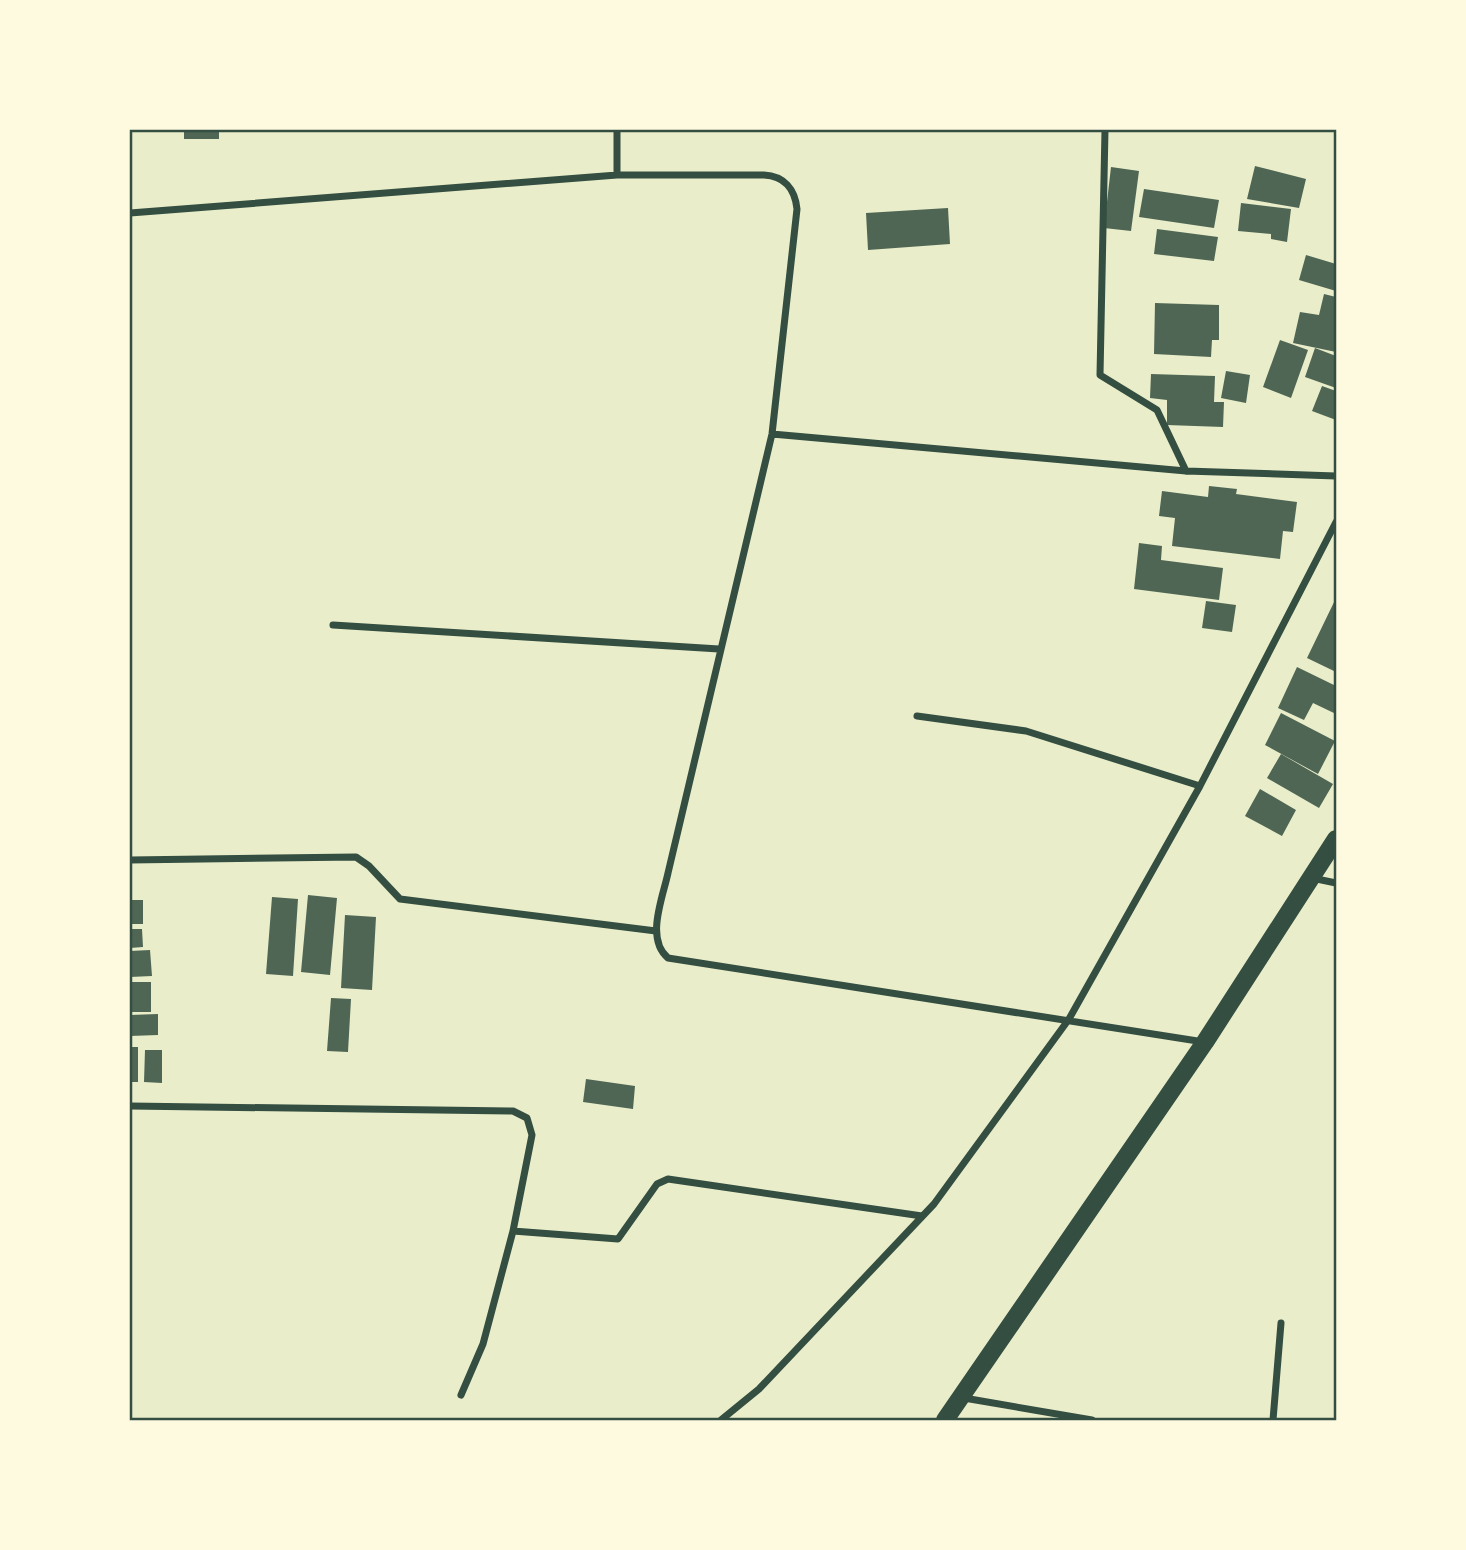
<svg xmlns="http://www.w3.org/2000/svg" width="1466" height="1550" font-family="Jost,sans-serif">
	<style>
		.building { fill: #4f6655 }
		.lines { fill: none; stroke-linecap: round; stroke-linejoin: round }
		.minor { stroke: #344e41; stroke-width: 7 }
		.primary { stroke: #344e41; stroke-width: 18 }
		.neatline { fill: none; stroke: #344e41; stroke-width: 2.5 }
	</style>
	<rect width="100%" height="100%" fill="#e9edc9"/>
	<path class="building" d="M 184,130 L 219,130 L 219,139 L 184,139 Z
		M 1255,166 L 1306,179 L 1299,208 L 1247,199 Z
		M 1111,167 L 1139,171 L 1131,231 L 1104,228 Z
		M 1144,189 L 1219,200 L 1214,228 L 1139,217 Z
		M 1241,203 L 1291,209 L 1287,242 L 1271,239 L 1271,234 L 1238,231 Z
		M 948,208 L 950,244 L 868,250 L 866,213 Z
		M 1157,229 L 1218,237 L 1214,261 L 1154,254 Z
		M 1306,255 L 1336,264 L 1336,291 L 1299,280 Z
		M 1324,294 L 1336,297 L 1336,352 L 1293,343 L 1300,312 L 1319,315 Z
		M 1155,303 L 1219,305 L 1219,340 L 1212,340 L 1211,357 L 1154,354 Z
		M 1280,340 L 1308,350 L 1291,398 L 1263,387 Z
		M 1315,348 L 1336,356 L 1336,388 L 1305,377 Z
		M 1226,371 L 1250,375 L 1246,403 L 1221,398 Z
		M 1151,374 L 1215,376 L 1214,402 L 1224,402 L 1223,427 L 1167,425 L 1167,400 L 1150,398 Z
		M 1322,386 L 1336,391 L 1336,420 L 1312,411 Z
		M 1209,486 L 1237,489 L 1236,494 L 1297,502 L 1293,532 L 1283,531 L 1280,559 L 1172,546 L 1175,518 L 1159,516 L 1162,491 L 1208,497 Z
		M 1139,543 L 1162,546 L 1161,560 L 1223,568 L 1219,600 L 1134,589 Z
		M 1336,598 L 1336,672 L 1307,658 Z
		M 1206,601 L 1236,605 L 1232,632 L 1202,628 Z
		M 1297,667 L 1336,686 L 1336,714 L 1313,703 L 1304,720 L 1278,708 Z
		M 1281,713 L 1335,741 L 1318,774 L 1265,745 Z
		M 1281,754 L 1333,784 L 1319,808 L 1267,778 Z
		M 1260,789 L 1296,810 L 1282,836 L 1245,816 Z
		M 308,895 L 337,898 L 330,975 L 301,972 Z
		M 272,897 L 298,899 L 293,976 L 266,974 Z
		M 130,900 L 143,900 L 143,924 L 130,924 Z
		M 345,915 L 376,917 L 372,990 L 341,988 Z
		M 130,929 L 142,929 L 143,947 L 130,948 Z
		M 150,950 L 152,976 L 130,977 L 130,951 Z
		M 130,982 L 151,982 L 151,1012 L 130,1012 Z
		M 331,998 L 351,999 L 348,1052 L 327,1051 Z
		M 158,1014 L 158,1035 L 130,1036 L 130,1015 Z
		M 130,1047 L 138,1047 L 138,1082 L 130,1082 Z
		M 145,1050 L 162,1050 L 162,1083 L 144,1082 Z
		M 586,1079 L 635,1086 L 633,1109 L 583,1102 Z"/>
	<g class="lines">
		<path class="minor" d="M 617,130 L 617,175
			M 1105,130 L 1100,375 L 1157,410 L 1186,471
			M 130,213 L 617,175 L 764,175 C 784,176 795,189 797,209 L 772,434 L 668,873 C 663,897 645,939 668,958 L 1204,1042
			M 772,434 L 1186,471 L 1336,476
			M 333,625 L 719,649
			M 917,716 L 1026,731 L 1200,786
			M 130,860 L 356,857 L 369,866 L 400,899 L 656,931
			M 1312,878 L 1336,883
			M 130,1106 L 513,1111 L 527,1118 L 532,1135 L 513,1231 L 483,1344 L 461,1395
			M 513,1231 L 618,1239 L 657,1184 L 668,1179 L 922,1216
			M 964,1398 L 1092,1420
			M 721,1420 L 759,1389 L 934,1204 L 1069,1019 L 1200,786 L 1336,522
			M 1273,1420 L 1281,1323"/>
		<path class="primary" d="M 945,1420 L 1205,1042 L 1336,839"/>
	</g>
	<rect width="1466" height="1550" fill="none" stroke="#fefae0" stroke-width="262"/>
	<rect x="131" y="131" width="1204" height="1288" class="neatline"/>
</svg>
